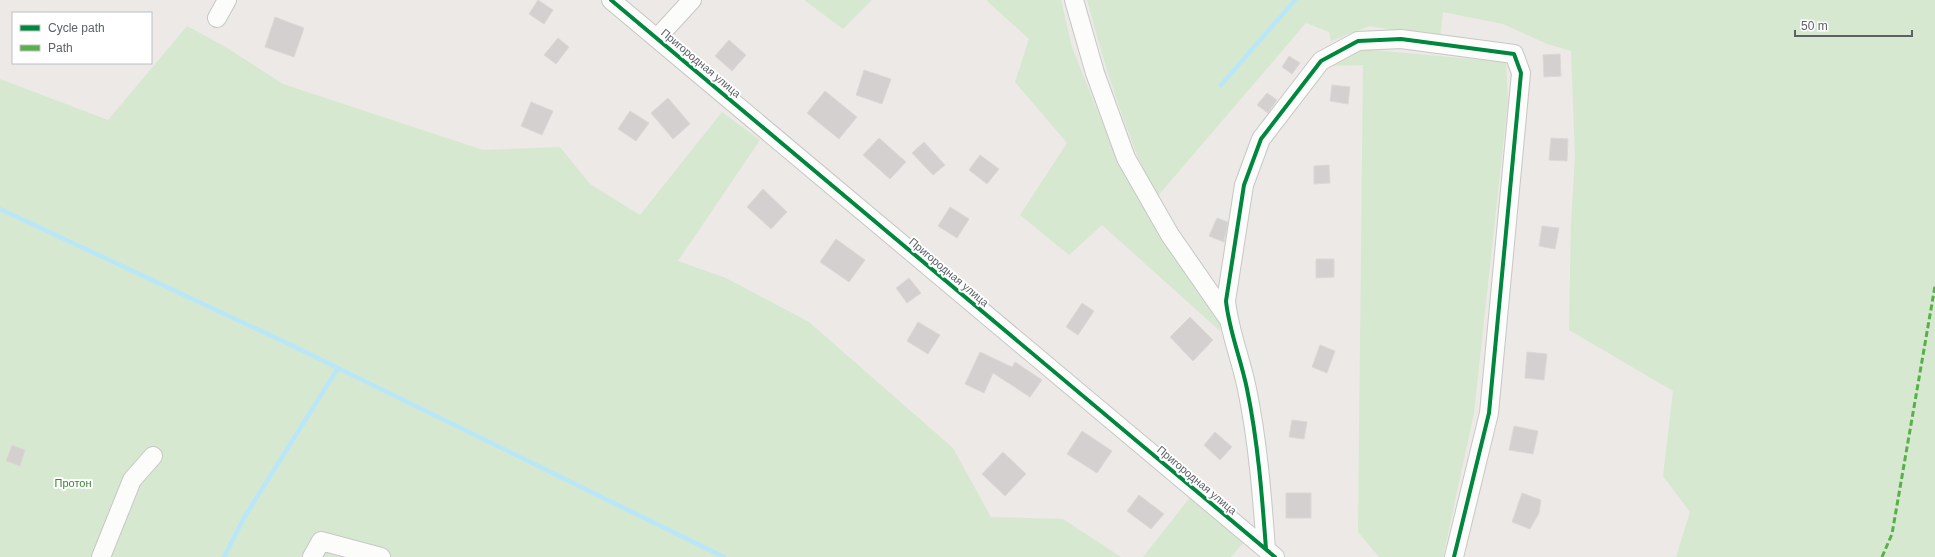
<svg xmlns="http://www.w3.org/2000/svg" width="1935" height="557" font-family="Helvetica,sans-serif">
	<style>
		.green { fill: #d7e8d0 }
		.lines { fill: none; stroke-linecap: round; stroke-linejoin: round }
		.stream { stroke: #b9e7f8; stroke-width: 4.5 }
		.building { fill: #d3d0cf; stroke: #dcd8d5 }
		.minor-casing { stroke: #c7c7c7; stroke-width: 20 }
		.minor { stroke: #fcfcfb; stroke-width: 18 }
		.quiet { stroke: #58b04a; stroke-width: 3; stroke-dasharray: 6 3; stroke-linecap: butt }
		.cycleway-casing { stroke: #fff; stroke-width: 6 }
		.cycleway { stroke: #00873e; stroke-width: 4 }
		.labels { text-anchor: middle; stroke-width: 4; stroke-linejoin: round; paint-order: stroke }
		.street-label { font-size: 11px; fill: #5b6165; stroke: #fff }
		.park-label { font-size: 11px; fill: #3b8630; stroke: #fff }
	</style>
	<rect width="100%" height="100%" fill="#ece9e6"/>
	<path class="green" d="M 804,0 L 872,0 L 843,29 Z
		M 986,0 L 1061,0 L 1072,47 L 1118,162 L 1220,320 L 1220,331 L 1102,225 L 1069,255 L 1020,215 L 1067,143 L 1015,82 L 1029,39 Z
		M 1087,0 L 1935,0 L 1935,557 L 1676,557 L 1690,512 L 1663,476 L 1673,391 L 1569,330 L 1571,224 L 1575,156 L 1571,51 L 1547,44 L 1503,24 L 1443,12 L 1440,38 L 1370,26 L 1331,41 L 1329,32 L 1306,23 L 1156,198 C 1126,134 1105,68 1087,0 Z
		M 187,26 L 224,46 L 283,84 L 483,150 L 560,147 L 590,184 L 640,215 L 722,112 L 760,140 L 678,261 L 726,278 L 809,322 L 953,448 L 991,517 L 1063,519 L 1121,557 L 0,557 L 0,79 L 108,120 Z
		M 1362,49 L 1506,62 L 1508,100 L 1474,413 L 1443,557 L 1379,557 L 1358,532 L 1363,65 L 1327,66 Z
		M 1192,495 L 1245,541 L 1231,557 L 1143,557 Z"/>
	<g class="lines">
		<path class="stream" d="M 1221,85 L 1295,0
			M 0,209 L 291,345 L 724,557
			M 224,557 L 245,516 L 338,368"/>
	</g>
	<path class="building" d="M 538,0 L 553,10 L 544,24 L 529,14 Z
		M 275,17 L 304,28 L 294,57 L 265,47 Z
		M 558,38 L 569,47 L 556,64 L 544,55 Z
		M 729,40 L 746,55 L 732,71 L 715,56 Z
		M 1560,54 L 1561,76 L 1544,77 L 1543,55 Z
		M 1289,56 L 1300,63 L 1292,74 L 1282,67 Z
		M 864,70 L 891,79 L 882,104 L 856,95 Z
		M 1332,85 L 1350,87 L 1348,104 L 1330,101 Z
		M 825,91 L 857,117 L 839,139 L 807,113 Z
		M 1267,93 L 1277,100 L 1268,113 L 1257,105 Z
		M 668,98 L 690,124 L 673,139 L 651,113 Z
		M 531,102 L 553,111 L 542,135 L 521,126 Z
		M 630,111 L 649,123 L 636,141 L 618,129 Z
		M 879,138 L 906,162 L 890,179 L 863,155 Z
		M 1551,138 L 1568,139 L 1567,161 L 1549,160 Z
		M 924,142 L 945,165 L 933,175 L 912,153 Z
		M 980,155 L 999,169 L 987,184 L 969,170 Z
		M 1329,165 L 1330,183 L 1314,184 L 1314,166 Z
		M 763,189 L 787,212 L 771,229 L 747,207 Z
		M 950,207 L 969,219 L 957,238 L 938,226 Z
		M 1217,218 L 1228,222 L 1224,242 L 1209,236 Z
		M 1542,226 L 1559,228 L 1555,249 L 1539,246 Z
		M 836,239 L 865,260 L 849,282 L 820,262 Z
		M 1316,259 L 1334,259 L 1334,277 L 1316,278 Z
		M 909,278 L 921,293 L 907,303 L 896,288 Z
		M 1082,303 L 1094,311 L 1078,335 L 1066,327 Z
		M 1190,317 L 1213,340 L 1193,361 L 1170,337 Z
		M 918,322 L 940,335 L 928,354 L 907,341 Z
		M 1320,345 L 1335,351 L 1327,373 L 1312,367 Z
		M 980,352 L 1012,367 L 1015,362 L 1042,380 L 1030,397 L 993,373 L 984,393 L 965,384 Z
		M 1527,352 L 1547,354 L 1544,380 L 1525,378 Z
		M 1292,420 L 1307,422 L 1304,439 L 1289,437 Z
		M 1514,426 L 1538,431 L 1533,454 L 1509,450 Z
		M 1082,431 L 1112,451 L 1097,473 L 1067,454 Z
		M 1215,432 L 1232,447 L 1220,460 L 1204,445 Z
		M 12,445 L 25,450 L 20,466 L 6,461 Z
		M 1003,452 L 1026,474 L 1005,496 L 982,474 Z
		M 1286,493 L 1311,493 L 1311,518 L 1286,518 Z
		M 1522,493 L 1541,500 L 1539,513 L 1530,529 L 1512,522 Z
		M 1139,495 L 1164,514 L 1151,529 L 1127,511 Z"/>
	<g class="lines">
		<defs>
			<path id="minor" d="M 611,0 L 1275,557
				M 1074,0 L 1095,73 L 1126,158 L 1170,235 L 1227,317
				M 217,18 L 227,0
				M 657,38 L 692,0
				M 1266,549 C 1262,495 1258,442 1247,389 C 1241,359 1229,331 1226,301 L 1244,185 L 1261,139 L 1321,61 L 1358,41 L 1401,39 L 1514,54 L 1521,73 L 1489,413 L 1454,557
				M 101,557 L 132,480 L 153,456
				M 312,557 L 321,541 L 381,557"/>
		</defs>
		<use href="#minor" class="minor-casing"/>
		<use href="#minor" class="minor"/>
		<path class="quiet" d="M 1882,557 L 1892,534 L 1935,286"/>
		<defs>
			<path id="cycleway" d="M 611,0 L 1275,557
				M 1266,549 C 1262,495 1258,442 1247,389 C 1241,359 1229,331 1226,301 L 1244,185 L 1261,139 L 1321,61 L 1358,41 L 1401,39 L 1514,54 L 1521,73 L 1489,413 L 1454,557"/>
		</defs>
		<use href="#cycleway" class="cycleway-casing"/>
		<use href="#cycleway" class="cycleway"/>
	</g>
	<g class="labels">
		<g class="street-label">
			<text transform="translate(701 63) rotate(40)" y="4">Пригородная улица</text>
			<text transform="translate(949 272) rotate(40)" y="4">Пригородная улица</text>
			<text transform="translate(1197 480) rotate(40)" y="4">Пригородная улица</text>
		</g>
		<g class="park-label">
			<text x="73" y="487">Протон</text>
		</g>
	</g>
	<rect x="12" y="12" width="140" height="52" fill="#ffffff" stroke="#bdc0c1"/>
	<rect x="20" y="25" width="20" height="6" fill="#00873e" stroke="#bdc0c1"/>
	<text x="48" y="32" font-size="12" fill="#5b6165">Cycle path</text>
	<rect x="20" y="45" width="20" height="6" fill="#58b04a" stroke="#bdc0c1"/>
	<text x="48" y="52" font-size="12" fill="#5b6165">Path</text>
	<path d="M1795 30v6h117v-6" fill="none" stroke="#5b6165" stroke-width="2"/>
	<text x="1801" y="30" font-size="12" fill="#5b6165" stroke="#ffffff" stroke-width="3" paint-order="stroke">50 m</text>
</svg>
